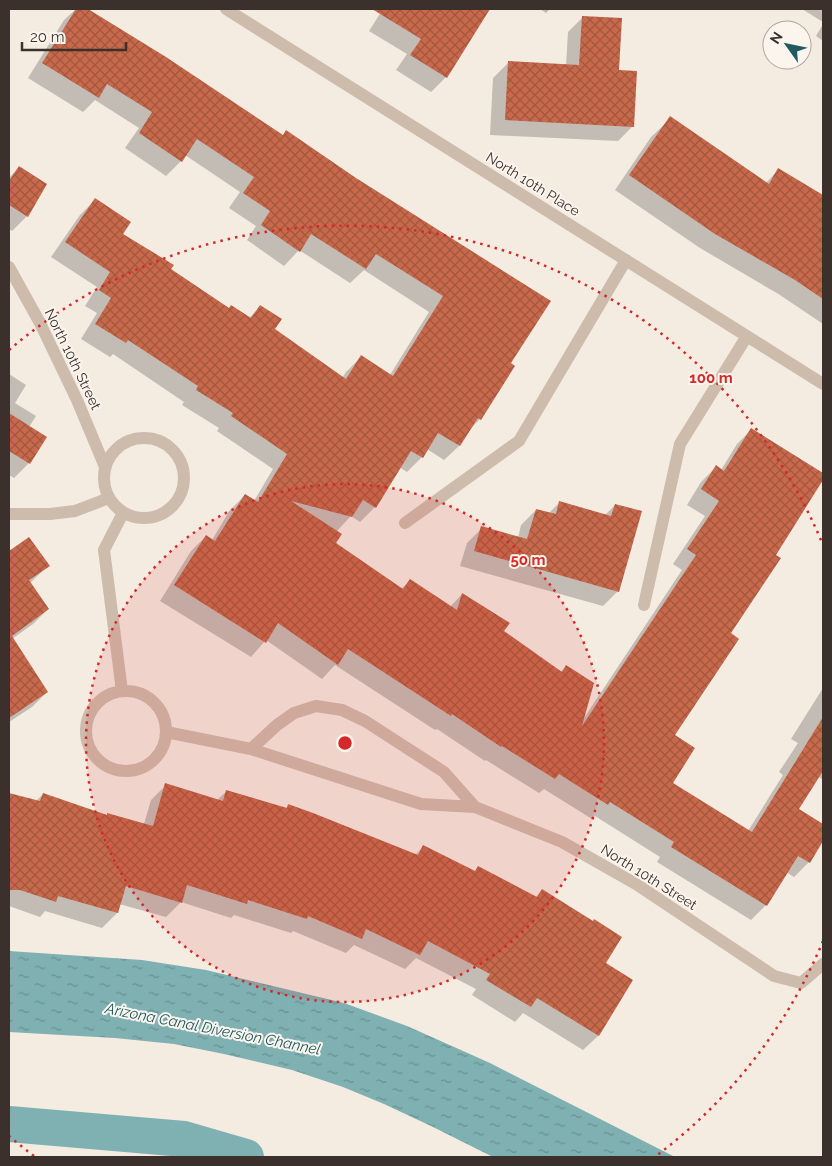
<svg xmlns="http://www.w3.org/2000/svg" width="832" height="1166" font-family="Raleway,sans-serif">
	<style>
		.water { fill: url(#water-ripples) }
		.shadow { fill: #0003 }
		.lines { fill: none; stroke-linecap: round; stroke-linejoin: round }
		.canal { stroke: #7fb0b2; stroke-width: 36 }
		.building { fill: url(#building-cross-hatch) }
		.minor { stroke: #cdbbac; stroke-width: 12 }
		.ring { fill: none; stroke: #d62828; stroke-width: 2.5; stroke-dasharray: 2.5 5 }
		.labels { text-anchor: middle; stroke-width: 4; stroke-linejoin: round; paint-order: stroke }
		.street-label { font-size: 14px; fill: #3b302b; stroke: #fbf5ee }
		.water-label { font-size: 15px; font-style: italic; fill: #1f5a5e; stroke: #fbf5ee }
		.centre { fill: #d62828; stroke: #fbf5ee; stroke-width: 2.5 }
		.ring-label { font-size: 15px; text-anchor: middle; font-weight: bold; fill: #d62828; stroke: #fbf5ee; stroke-width: 4; stroke-linejoin: round; paint-order: stroke }
	</style>
	<defs>
		<pattern id="water-ripples" width="26" height="14" patternUnits="userSpaceOnUse" patternTransform="scale(1.25)"><rect width="26" height="14" fill="#7fb0b2"/><path d="M2 4q2-2 4 0t4 0M15 11q2-2 4 0t4 0" fill="none" stroke="#699091"/></pattern>
		<pattern id="building-cross-hatch" width="8" height="8" patternUnits="userSpaceOnUse" patternTransform="scale(1.25)"><rect width="8" height="8" fill="#c8694b"/><path d="M0 0l8 8M0 8l8-8" fill="none" stroke="#a4573f"/></pattern>
	</defs>
	<rect width="100%" height="100%" fill="#f4ebe1"/>
	<path class="water" d="M 9,951 L 142,960 L 206,970 L 344,1003 L 407,1026 L 490,1063 L 675,1157 L 493,1157 L 431,1126 L 384,1104 L 343,1087 L 292,1070 L 224,1054 L 174,1044 L 115,1038 L 9,1032 Z"/>
	<path class="shadow" d="M 76,9 L 85,9 L 166,58 L 282,136 L 286,132 L 510,364 L 514,366 L 480,419 L 469,430 L 459,446 L 444,460 L 427,449 L 422,457 L 407,472 L 399,467 L 375,507 L 360,522 L 351,516 L 336,532 L 335,543 L 401,589 L 410,581 L 450,607 L 462,594 L 503,632 L 560,672 L 566,667 L 584,718 L 682,570 L 673,564 L 705,516 L 687,505 L 701,482 L 716,467 L 721,470 L 737,444 L 752,429 L 823,474 L 823,478 L 775,556 L 729,634 L 673,736 L 672,783 L 748,831 L 783,775 L 779,772 L 798,743 L 791,739 L 823,688 L 823,780 L 818,776 L 797,809 L 823,826 L 823,839 L 809,862 L 794,877 L 786,872 L 766,905 L 751,920 L 657,862 L 660,857 L 595,816 L 592,819 L 544,789 L 539,793 L 486,760 L 485,761 L 437,729 L 435,730 L 335,665 L 322,679 L 266,640 L 251,657 L 160,601 L 191,551 L 206,536 L 212,540 L 230,510 L 245,495 L 254,501 L 273,469 L 217,431 L 219,428 L 182,405 L 184,402 L 113,354 L 110,357 L 81,339 L 97,313 L 85,306 L 97,287 L 51,257 L 80,215 L 95,200 L 121,234 L 169,270 L 229,309 L 249,318 L 260,307 L 274,329 L 342,378 L 346,372 L 361,357 L 390,375 L 429,312 L 364,270 L 350,283 L 299,250 L 284,266 L 247,240 L 256,226 L 229,208 L 240,192 L 185,155 L 181,161 L 166,176 L 125,148 L 139,128 L 95,100 L 83,112 L 28,78 L 64,20 Z
		M 383,9 L 489,9 L 446,77 L 431,92 L 396,70 L 407,54 L 369,31 Z
		M 540,9 L 550,9 L 546,13 Z
		M 802,9 L 823,9 L 823,22 Z
		M 583,17 L 618,71 L 633,126 L 618,141 L 490,135 L 493,78 L 508,63 L 566,66 L 568,32 Z
		M 823,24 L 823,41 L 816,36 Z
		M 667,122 L 766,183 L 778,170 L 823,196 L 823,324 L 780,295 L 700,248 L 615,190 L 651,137 Z
		M 19,167 L 46,185 L 27,216 L 12,231 L 9,229 L 9,178 Z
		M 9,374 L 26,385 L 15,403 L 36,416 L 29,427 L 29,463 L 14,478 L 9,475 Z
		M 560,502 L 605,515 L 615,505 L 618,591 L 603,606 L 460,566 L 467,543 L 482,528 L 518,538 L 521,525 L 536,510 L 549,513 Z
		M 29,538 L 48,566 L 30,583 L 48,609 L 33,624 L 9,641 L 9,552 Z
		M 15,643 L 47,692 L 32,707 L 9,722 L 9,647 Z
		M 166,785 L 217,800 L 227,791 L 285,809 L 288,806 L 415,855 L 423,847 L 474,872 L 535,898 L 542,890 L 604,964 L 632,981 L 598,1036 L 583,1050 L 523,1013 L 515,1022 L 472,995 L 476,989 L 416,958 L 405,969 L 354,945 L 346,953 L 293,931 L 291,933 L 234,915 L 231,918 L 181,902 L 166,917 L 119,904 L 117,913 L 102,928 L 45,911 L 40,917 L 9,906 L 9,794 L 36,801 L 43,794 L 106,816 L 108,814 L 144,824 L 151,800 Z"/>
	<g class="lines">
		<path class="canal" d="M 9,1124 L 184,1139 L 246,1157"/>
	</g>
	<path class="building" d="M 76,9 L 88,9 L 166,57 L 283,135 L 286,130 L 356,178 L 551,301 L 511,363 L 515,366 L 481,420 L 478,418 L 460,446 L 438,433 L 423,458 L 411,451 L 376,508 L 363,500 L 352,517 L 291,501 L 342,534 L 336,543 L 403,589 L 410,579 L 457,610 L 462,593 L 510,623 L 504,631 L 562,672 L 566,665 L 594,683 L 582,726 L 696,555 L 687,549 L 719,501 L 701,489 L 716,465 L 724,471 L 751,428 L 823,473 L 823,480 L 776,555 L 781,558 L 731,633 L 739,639 L 675,735 L 695,748 L 673,783 L 752,832 L 823,717 L 823,771 L 799,809 L 823,824 L 823,841 L 810,863 L 798,856 L 767,906 L 671,847 L 674,842 L 610,802 L 608,805 L 559,774 L 555,779 L 502,746 L 501,747 L 452,714 L 451,716 L 348,649 L 338,665 L 278,623 L 266,643 L 174,585 L 206,535 L 215,541 L 245,494 L 258,502 L 287,454 L 231,416 L 233,413 L 196,390 L 198,386 L 128,340 L 126,343 L 95,324 L 111,298 L 99,290 L 110,272 L 65,242 L 95,198 L 131,222 L 123,234 L 174,265 L 171,269 L 229,308 L 231,305 L 251,318 L 260,305 L 282,319 L 275,329 L 346,379 L 361,355 L 393,376 L 443,296 L 376,254 L 366,269 L 311,234 L 300,252 L 261,225 L 270,211 L 243,193 L 254,177 L 197,139 L 182,162 L 139,133 L 152,112 L 107,84 L 99,98 L 42,63 Z
		M 372,9 L 490,9 L 447,78 L 410,55 L 421,39 Z
		M 582,16 L 622,18 L 619,70 L 637,71 L 634,127 L 505,120 L 508,61 L 579,65 Z
		M 670,116 L 769,184 L 778,168 L 823,195 L 823,299 L 795,280 L 715,234 L 629,175 Z
		M 19,166 L 47,184 L 28,217 L 9,205 L 9,181 Z
		M 9,413 L 47,437 L 30,464 L 9,451 Z
		M 559,501 L 611,516 L 615,504 L 642,511 L 619,592 L 474,551 L 481,526 L 527,539 L 536,509 L 556,514 Z
		M 29,537 L 50,566 L 29,580 L 49,609 L 12,636 L 48,692 L 9,718 L 9,551 Z
		M 165,783 L 223,801 L 226,790 L 287,808 L 288,804 L 313,813 L 418,855 L 423,845 L 475,871 L 478,866 L 537,897 L 542,889 L 593,921 L 594,919 L 622,937 L 606,963 L 633,980 L 599,1036 L 537,998 L 531,1007 L 486,980 L 490,974 L 428,941 L 420,955 L 366,929 L 362,939 L 308,916 L 307,919 L 248,900 L 247,904 L 187,885 L 182,903 L 126,886 L 118,913 L 58,896 L 56,902 L 20,890 L 9,890 L 9,793 L 40,801 L 43,793 L 107,815 L 107,813 L 153,826 Z"/>
	<g class="lines">
		<path class="minor" d="M 226,9 L 823,384
			M 9,267 L 40,323 L 77,400 L 105,467
			M104 478a40 40 0 1 1 80 0a40 40 0 1 1-80 0Z
			M 9,514 L 50,514 L 75,511 L 109,498
			M 405,523 L 519,441 L 626,260
			M 644,605 L 680,444 L 747,336
			M86 731a40 40 0 1 1 80 0a40 40 0 1 1-80 0Z
			M 122,691 L 104,550 L 123,513
			M 166,732 L 251,749 L 421,804 L 475,807 L 562,842 L 636,884 L 774,976 L 801,983 L 823,964
			M 251,749 L 277,725 L 294,713 L 316,706 L 342,710 L 365,721 L 444,772 L 475,807"/>
	</g>
	<circle cx="345" cy="743" r="259" fill="#d62828" fill-opacity=".12"/>
	<g class="ring">
		<circle cx="345" cy="743" r="259"/>
		<path d="M823 941A517 517 0 0 1 656 1156M34 1156A517 517 0 0 1 9 1136M9 350A517 517 0 0 1 823 545"/>
	</g>
	<g class="labels">
		<g class="street-label">
			<text transform="translate(533 184) rotate(32)" y="5">North 10th Place</text>
			<text transform="translate(73 359) rotate(64)" y="5">North 10th Street</text>
			<text transform="translate(649 877) rotate(32)" y="5">North 10th Street</text>
		</g>
		<g class="water-label">
			<text transform="translate(213 1029) rotate(11)" y="5">Arizona Canal Diversion Channel</text>
		</g>
	</g>
	<circle cx="345" cy="743" r="8" class="centre"/>
	<g class="ring-label">
		<text x="711" y="383">100 m</text>
		<text x="528" y="565">50 m</text>
	</g>
	<rect width="832" height="1166" fill="none" stroke="#3b302b" stroke-width="20"/>
	<g transform="translate(787 45) rotate(303)"><circle r="24" fill="#fbf5ee" stroke="#aea6a0"/>
	<path d="M0-4L9 19L0 12L-9 19Z" fill="#1f5a5e"/>
	<text y="-8" font-size="14" font-weight="bold" text-anchor="middle" fill="#3b302b">N</text>
	</g>
	<path d="M22 42v8h104v-8" fill="none" stroke="#3b302b" stroke-width="2.5"/>
	<text x="30" y="42" font-size="15" fill="#3b302b" stroke="#fbf5ee" stroke-width="4" paint-order="stroke">20 m</text>
</svg>
